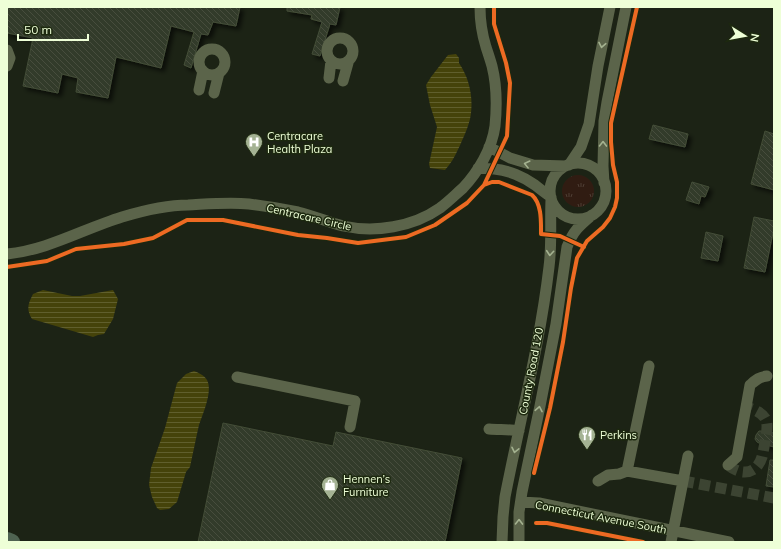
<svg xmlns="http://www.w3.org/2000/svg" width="781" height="549" font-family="Mulish,sans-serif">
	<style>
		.grass { fill: url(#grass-tufts) }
		.water { fill: url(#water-rules) }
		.building { fill: url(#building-back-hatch); stroke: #434d37; filter: url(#shadow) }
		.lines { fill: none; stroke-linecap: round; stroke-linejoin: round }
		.minor-tunnel { stroke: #3c4432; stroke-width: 11; stroke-dasharray: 11 5.5; stroke-linecap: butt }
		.minor { stroke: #5b644a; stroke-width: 11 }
		.highway { stroke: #4f6351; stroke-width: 16 }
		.cycleway-casing { stroke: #1d290f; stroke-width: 6 }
		.cycleway { stroke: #ed6a23; stroke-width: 4 }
		.oneway { stroke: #a4b290 }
		.labels { text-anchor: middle; stroke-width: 3; stroke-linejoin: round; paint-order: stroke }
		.poi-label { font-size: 11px; fill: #eeffd7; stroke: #1d290f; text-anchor: start }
		.street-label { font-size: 11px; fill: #eeffd7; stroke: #1d290f }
	</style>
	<defs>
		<pattern id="grass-tufts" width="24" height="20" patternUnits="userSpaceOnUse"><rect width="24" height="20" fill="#301c12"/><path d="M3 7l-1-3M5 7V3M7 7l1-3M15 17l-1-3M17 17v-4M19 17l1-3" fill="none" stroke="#4e3e34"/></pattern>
		<pattern id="water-rules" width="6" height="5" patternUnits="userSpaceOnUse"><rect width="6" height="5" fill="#45430a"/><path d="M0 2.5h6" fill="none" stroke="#605f2d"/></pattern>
		<pattern id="building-back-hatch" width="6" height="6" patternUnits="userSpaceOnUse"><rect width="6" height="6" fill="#333a2a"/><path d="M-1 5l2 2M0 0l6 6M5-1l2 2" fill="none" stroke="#474e3e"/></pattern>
		<filter id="shadow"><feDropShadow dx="3.5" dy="3.5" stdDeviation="2" flood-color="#0009"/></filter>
	</defs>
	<rect width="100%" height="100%" fill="#1c2315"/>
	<path class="grass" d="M562 191a16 16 0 1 1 32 0a16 16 0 1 1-32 0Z"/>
	<path class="water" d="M 456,54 L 459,58 L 459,63 C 469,78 473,95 471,113 C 470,123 465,134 461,143 C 456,154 453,161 445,170 L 430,168 L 429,164 L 437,127 L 430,105 L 426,85 L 431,77 L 448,55 Z
		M 43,290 L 72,296 L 80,296 L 113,290 L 118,299 L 113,319 L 104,334 L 98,335 L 93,337 L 32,319 C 26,309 28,304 33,294 Z
		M 194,371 C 199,373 204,375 207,380 C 213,391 203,413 199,425 C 196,438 193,453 190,467 L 186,472 L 177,502 L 169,509 L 160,510 L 157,508 L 152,497 L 149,485 L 151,468 L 165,428 L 177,383 L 186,374 Z"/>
	<path class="building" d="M 7,7 L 240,7 L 236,26 L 213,22 L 208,35 L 201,34 L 191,68 L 184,65 L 194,32 L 171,26 L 161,68 L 116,57 L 108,98 L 76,92 L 78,78 L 62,74 L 58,93 L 23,86 L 33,38 L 7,33 Z
		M 287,7 L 340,7 L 336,25 L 330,24 L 320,56 L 312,54 L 322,22 L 311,19 L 312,15 L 287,11 Z
		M 653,125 L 688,134 L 685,147 L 649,139 Z
		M 765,131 L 774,134 L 774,190 L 751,184 Z
		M 692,182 L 709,187 L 705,197 L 701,196 L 699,204 L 686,200 Z
		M 754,217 L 774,221 L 774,228 L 765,272 L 744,268 Z
		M 706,232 L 723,236 L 718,261 L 701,258 Z
		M 223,423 L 333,446 L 336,432 L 462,458 L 445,542 L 198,542 Z
		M 759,431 L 762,431 L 774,433 L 774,447 L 759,443 L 757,442 L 755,439 L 756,435 Z
		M 770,460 L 774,460 L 774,487 L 766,486 Z"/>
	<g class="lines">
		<path class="minor-tunnel" d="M 728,465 C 740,475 756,476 762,457 C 763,453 764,447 765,442 C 766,434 769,425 765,418 C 761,412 753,409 746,407
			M 683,481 L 774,498"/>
		<path class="minor" d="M327 51a13 13 0 1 1 26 0a13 13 0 1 1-26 0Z
			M199 62a13 13 0 1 1 26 0a13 13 0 1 1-26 0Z
			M 7,50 L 10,58 L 7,66
			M 329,78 L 331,61
			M 343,81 L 348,63
			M 199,90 L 203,71
			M 214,93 L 219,73
			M 489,147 L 510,158 L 533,165 L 566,166
			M550 191a28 28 0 1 1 56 0a28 28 0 1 1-56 0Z
			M 569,165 L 581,147 L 589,124 L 598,66 L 610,7
			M 478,168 C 483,169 489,168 494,169 C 508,170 524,177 535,185 C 540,189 545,193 551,197
			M 604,183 L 603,166 L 604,121 L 607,102 L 626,7
			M 7,254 C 48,250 83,229 122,217 C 142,211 167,205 188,205 C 208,204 229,202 249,204 C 265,206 282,209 298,212 C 314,216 328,222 343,226 C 375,233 413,227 440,208 C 448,202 455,195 463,188 C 478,172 492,149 495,126 C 497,106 497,86 492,66 C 490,59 488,53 486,47 C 482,34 480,20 480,7
			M 237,377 L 355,401 L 350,427
			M 489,429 C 499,430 509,429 519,431
			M 728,465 L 737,457 L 750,385 C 756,380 759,377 767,376
			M 627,471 L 649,366
			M 598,481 L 608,475 L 619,474 L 627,471 L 683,481
			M 521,502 L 539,503 L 729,542
			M 502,542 L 503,517 L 505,497 C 520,420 540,344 549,267 C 552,244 550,222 551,200
			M 519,542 L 519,512 L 522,492 L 540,406 L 556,324 L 567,247 C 573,231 579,226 592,215
			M 671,542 L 688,456"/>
		<path class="highway" d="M 7,540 L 12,542"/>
		<defs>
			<path id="cycleway" d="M 484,185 L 492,182 L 499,182 L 532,195 C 542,204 541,222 541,234 L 560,236 L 584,247
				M 7,267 L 47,261 L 76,249 L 124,244 L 153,238 L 187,220 L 223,220 L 298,235 L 327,238 L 358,243 L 406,237 L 435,225 L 467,203 L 484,185 L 507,136 L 510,83 L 506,63 L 494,24 L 494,7
				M 534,473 L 550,408 L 563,342 L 571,288 L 577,258 L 587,241 L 603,227 L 610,218 L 615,207 L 617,198 L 617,182 L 613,165 L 611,142 L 611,123 L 637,7
				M 536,523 L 547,523 L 643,542"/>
		</defs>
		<use href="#cycleway" class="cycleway-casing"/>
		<use href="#cycleway" class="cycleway"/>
	</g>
	<defs><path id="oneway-chevron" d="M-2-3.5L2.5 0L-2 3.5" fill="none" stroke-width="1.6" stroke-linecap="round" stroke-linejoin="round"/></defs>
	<g class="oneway">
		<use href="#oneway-chevron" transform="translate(602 45) rotate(101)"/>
		<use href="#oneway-chevron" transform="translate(603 144) rotate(-89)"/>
		<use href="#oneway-chevron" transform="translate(527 164) rotate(-166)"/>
		<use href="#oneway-chevron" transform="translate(550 253) rotate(95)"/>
		<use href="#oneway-chevron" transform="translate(539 409) rotate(-79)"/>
		<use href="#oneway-chevron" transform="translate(515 450) rotate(102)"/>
		<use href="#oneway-chevron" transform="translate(519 522) rotate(-89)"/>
	</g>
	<defs>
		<symbol id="hospital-pin" viewBox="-11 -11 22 30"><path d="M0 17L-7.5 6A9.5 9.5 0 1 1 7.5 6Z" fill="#a4b293" stroke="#1d290f"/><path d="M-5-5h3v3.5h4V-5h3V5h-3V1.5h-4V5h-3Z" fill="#fff"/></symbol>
		<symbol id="restaurant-pin" viewBox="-11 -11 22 30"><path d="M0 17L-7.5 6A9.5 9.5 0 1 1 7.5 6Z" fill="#a4b293" stroke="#1d290f"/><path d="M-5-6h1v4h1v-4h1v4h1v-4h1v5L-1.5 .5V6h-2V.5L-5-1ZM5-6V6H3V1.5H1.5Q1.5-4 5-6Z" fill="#fff"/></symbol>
		<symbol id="shop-pin" viewBox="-11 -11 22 30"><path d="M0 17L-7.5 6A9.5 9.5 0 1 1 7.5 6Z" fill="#a4b293" stroke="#1d290f"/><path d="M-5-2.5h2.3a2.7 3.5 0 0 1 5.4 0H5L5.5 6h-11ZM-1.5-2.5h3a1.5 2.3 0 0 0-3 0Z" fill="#fff"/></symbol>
	</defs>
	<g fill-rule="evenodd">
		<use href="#hospital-pin" x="244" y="132" width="20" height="27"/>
		<use href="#restaurant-pin" x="577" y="425" width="20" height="27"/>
		<use href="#shop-pin" x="320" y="475" width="20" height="27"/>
	</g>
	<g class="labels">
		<g class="poi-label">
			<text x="267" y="140">Centracare<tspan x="267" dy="13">Health Plaza</tspan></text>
			<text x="600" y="439">Perkins</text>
			<text x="343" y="483">Hennen’s<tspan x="343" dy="13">Furniture</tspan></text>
		</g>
		<g class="street-label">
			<text transform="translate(309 217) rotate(13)" y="4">Centracare Circle</text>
			<text transform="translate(531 371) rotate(-79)" y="4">County Road 120</text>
			<text transform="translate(601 517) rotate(11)" y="4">Connecticut Avenue South</text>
		</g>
	</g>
	<rect width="781" height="549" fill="none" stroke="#eeffd7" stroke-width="16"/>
	<g transform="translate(745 36) rotate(101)" stroke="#1d290f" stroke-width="3" paint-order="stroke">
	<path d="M0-3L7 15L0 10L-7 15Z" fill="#eeffd7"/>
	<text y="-6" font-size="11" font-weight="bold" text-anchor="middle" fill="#eeffd7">N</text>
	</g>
	<path d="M18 34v6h70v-6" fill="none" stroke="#eeffd7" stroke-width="2"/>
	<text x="24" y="34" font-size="12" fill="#eeffd7" stroke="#1d290f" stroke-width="3" paint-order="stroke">50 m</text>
</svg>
